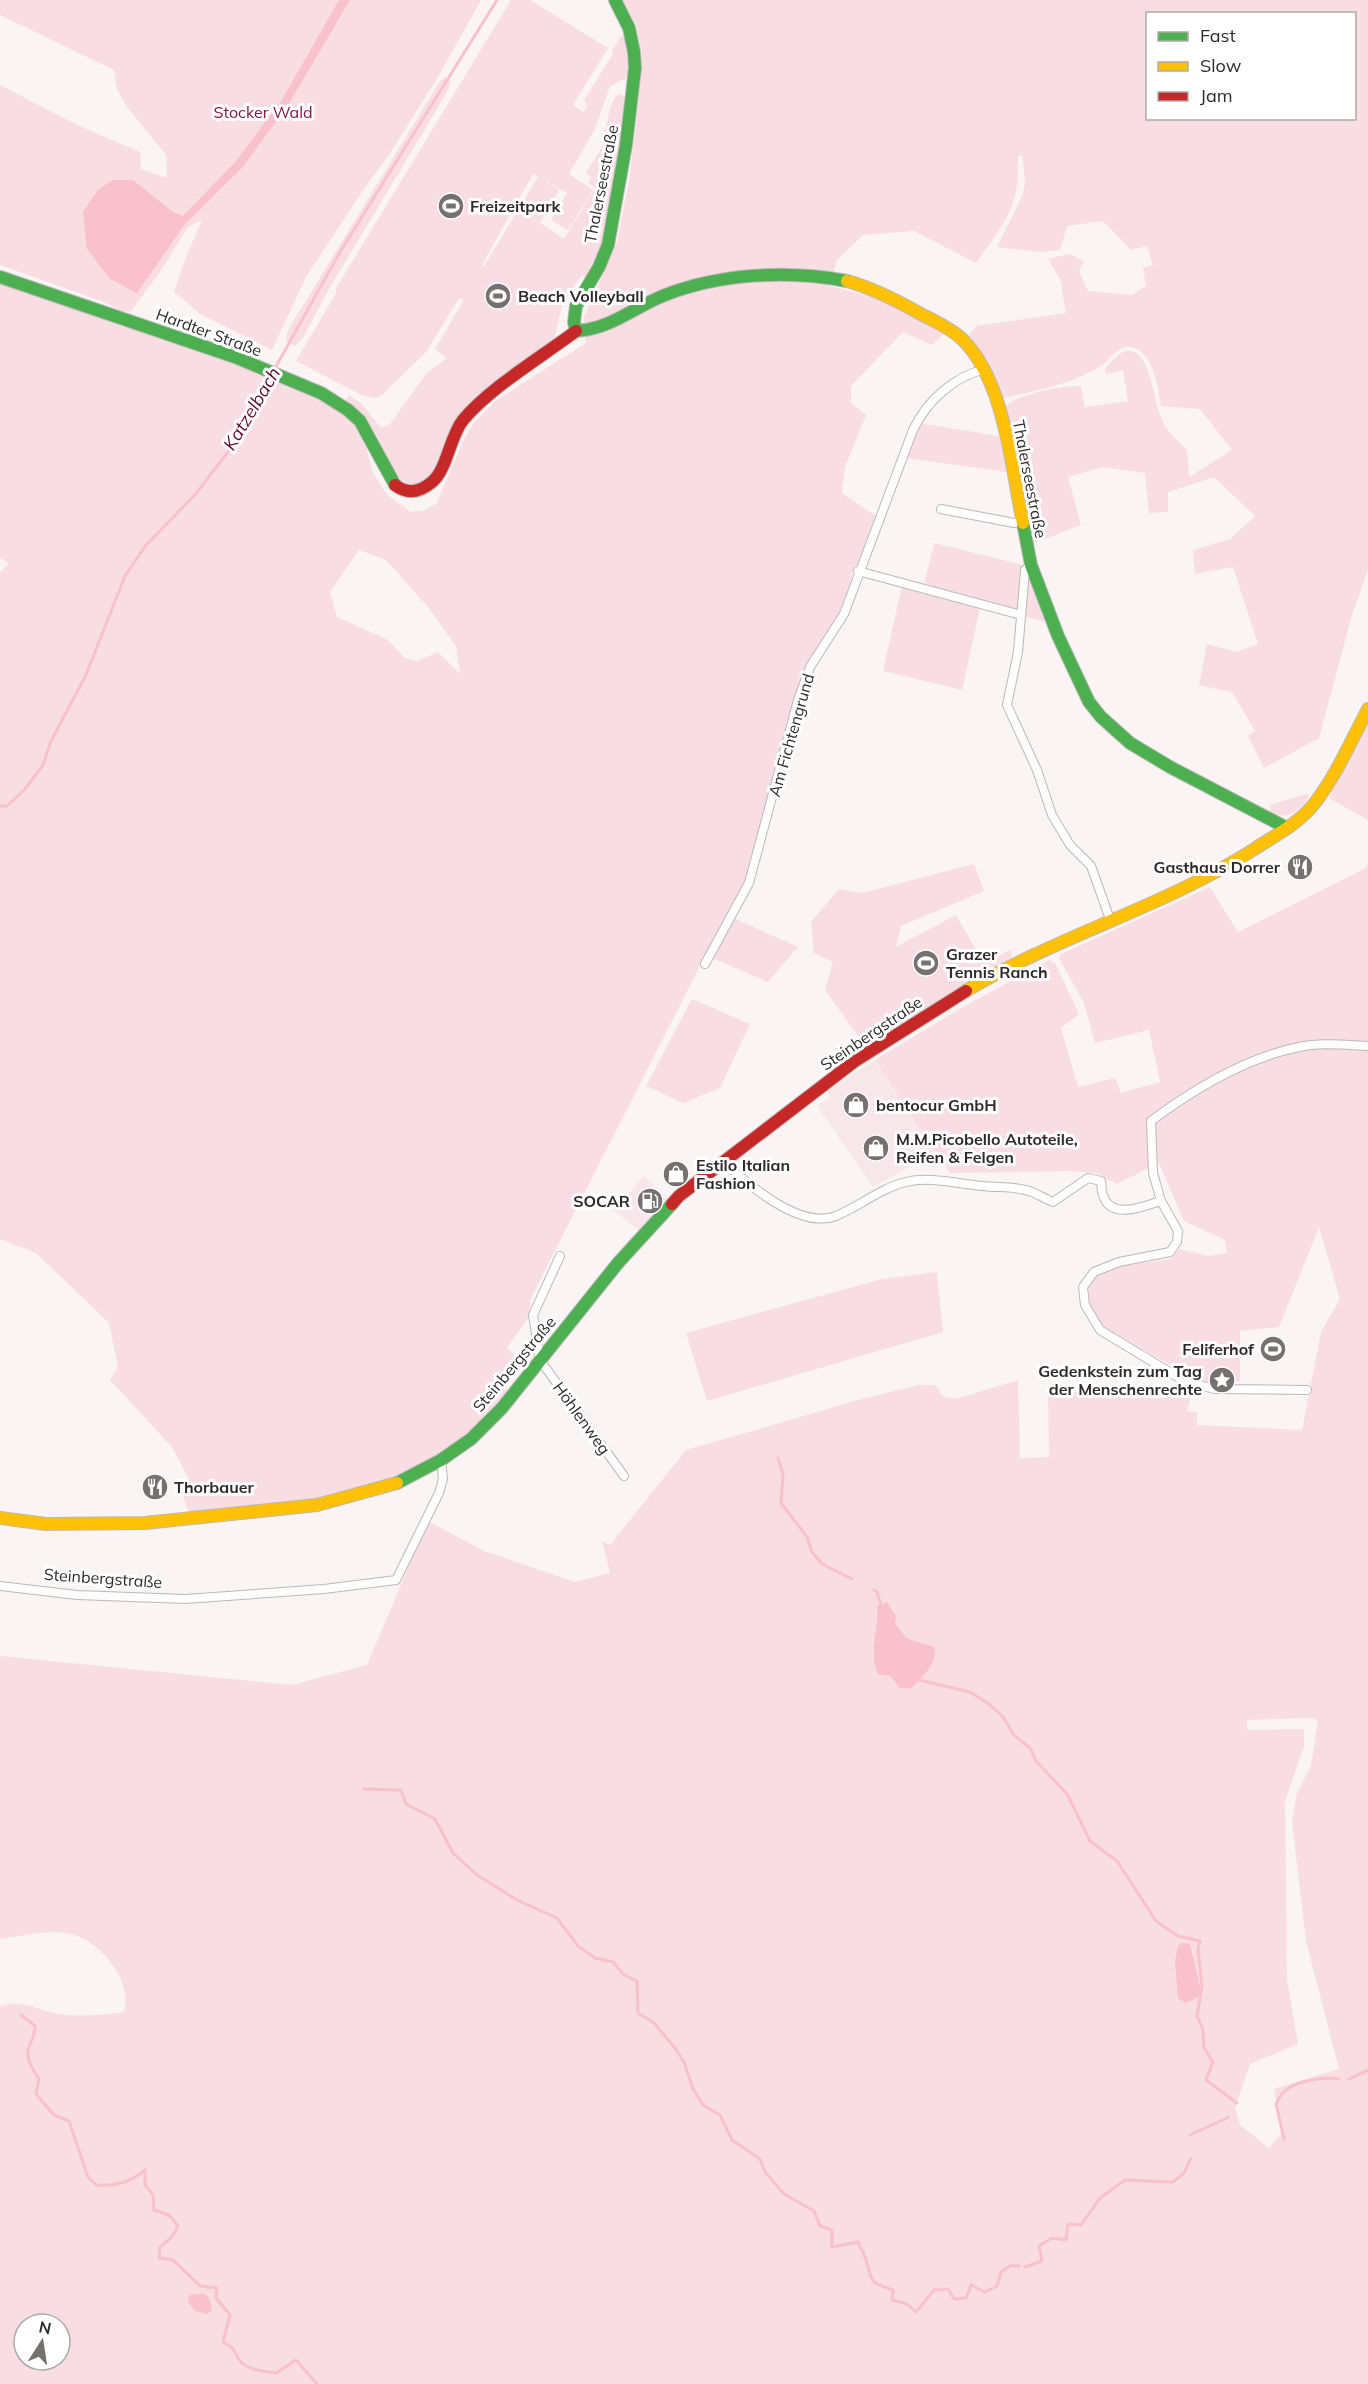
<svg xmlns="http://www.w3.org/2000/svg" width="1368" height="2384" font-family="Mulish,sans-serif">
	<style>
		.built { fill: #f8e7ea }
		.green { fill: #f8dde2; fill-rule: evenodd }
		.water { fill: #f9c0cd }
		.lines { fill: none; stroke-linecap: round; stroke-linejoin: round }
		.stream { stroke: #f9c0cd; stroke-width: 3 }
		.street-casing { stroke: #bdb8b8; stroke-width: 10 }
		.fast-casing { stroke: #bdb8b8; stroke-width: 14 }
		.slow-casing { stroke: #bdb8b8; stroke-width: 14 }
		.jam-casing { stroke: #bdb8b8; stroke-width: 14 }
		.street { stroke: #fefdfd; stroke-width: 8 }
		.fast { stroke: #4caf50; stroke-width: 12 }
		.slow { stroke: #ffc107; stroke-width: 12 }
		.jam { stroke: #c62828; stroke-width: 12 }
		.labels { text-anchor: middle; stroke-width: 6; stroke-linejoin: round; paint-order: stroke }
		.park-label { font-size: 16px; fill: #871441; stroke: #fff }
		.street-label { font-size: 16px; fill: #30292b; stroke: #fff }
		.poi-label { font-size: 16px; font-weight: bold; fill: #30292b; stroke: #fff; text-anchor: start }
		.water-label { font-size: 18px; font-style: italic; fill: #5f062b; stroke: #fff }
	</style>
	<rect width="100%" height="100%" fill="#faf4f4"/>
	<path class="built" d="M 875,1060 L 942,1160 L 910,1166 L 873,1187 L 817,1106 L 831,1097 L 827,1091 Z
		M 644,1176 L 670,1201 L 639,1230 L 613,1210 Z"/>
	<path class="green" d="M 0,0 L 481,0 L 438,77 L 389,155 L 368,183 L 306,277 L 272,350 L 199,313 L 174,292 L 184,262 L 202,220 L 188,227 L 160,272 L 131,311 L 123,312 L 104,302 L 0,265 L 0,85 L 75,124 L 140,152 L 141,169 L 167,178 L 166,155 L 127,107 L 117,89 L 114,70 L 0,15 Z
		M 511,0 L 530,0 L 608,48 L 573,105 L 583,112 L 587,107 L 584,100 L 613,54 L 612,51 L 621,36 L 627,37 L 629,74 L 627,78 L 610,86 L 595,129 L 569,174 L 593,190 L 568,230 L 551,220 L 567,193 L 539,178 L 559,190 L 540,223 L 564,239 L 595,188 L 588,182 L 591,177 L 586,173 L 608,137 L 603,134 C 610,121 607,105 618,94 C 623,94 625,97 626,102 L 603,244 L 586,279 L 582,275 C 576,284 568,294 563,304 C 557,319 558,334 550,346 L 488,390 L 433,472 L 415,487 C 390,482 385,447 372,428 C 364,417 355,409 345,401 L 349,395 L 362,404 L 381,428 L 390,424 L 426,374 L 447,358 L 435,349 L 464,300 L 459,298 L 427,351 L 383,394 L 375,398 L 362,395 L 296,361 L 337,292 L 335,290 ZM 533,174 L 538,177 L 484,266 L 482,265 Z
		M 623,0 L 1368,0 L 1368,570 L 1352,615 L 1319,738 L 1264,768 L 1248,736 L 1255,731 L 1232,692 L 1199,685 L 1207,644 L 1236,652 L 1258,644 L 1233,567 L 1195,574 L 1193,550 L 1230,539 L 1255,516 L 1214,477 L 1168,492 L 1168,512 L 1149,513 L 1145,473 L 1102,467 L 1068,477 L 1081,525 L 1032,544 L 1005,407 C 1015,394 1065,385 1081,386 L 1085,407 L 1128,401 L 1123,370 L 1106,374 L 1105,369 C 1110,363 1119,352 1126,351 C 1151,347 1154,404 1161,417 C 1166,431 1177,440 1187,450 L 1189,477 L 1232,450 L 1200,409 L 1161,406 C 1158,388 1153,351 1131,347 C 1118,344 1110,360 1101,366 C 1073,384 1037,390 1005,398 L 1002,397 C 994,374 982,357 966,339 L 976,326 L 1066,313 L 1060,279 L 1048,259 L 1069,254 L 1084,261 L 1079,271 L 1088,291 L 1132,295 L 1146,286 L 1143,268 L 1153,265 L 1147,246 L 1131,250 L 1103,221 L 1067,226 L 1060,250 L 1041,252 L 997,247 L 1023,194 L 1025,182 L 1022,154 L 1018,157 C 1020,208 1004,223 976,263 L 914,231 L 863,235 L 837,260 L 830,286 L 877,298 L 944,332 L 941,337 L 932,345 L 903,332 L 851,386 L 851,403 L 866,415 L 845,467 L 842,493 L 877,517 L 861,561 L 853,569 L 851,584 L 838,618 L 813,656 L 747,881 L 706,954 L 530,1300 L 530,1315 L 507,1348 L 524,1362 L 509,1380 L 506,1393 L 460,1441 L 401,1475 L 376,1484 L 324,1497 L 284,1504 L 192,1513 L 187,1509 L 180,1485 L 189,1479 L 172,1447 L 110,1380 L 118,1367 L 109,1323 L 36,1253 L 0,1239 L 0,572 L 9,563 L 0,558 L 0,284 L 34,294 L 121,326 L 180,342 L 303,391 L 339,409 L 352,422 L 365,441 L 372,471 L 387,495 L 411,512 L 426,510 L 437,503 L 463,441 L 473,424 L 498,399 L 586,343 L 584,317 L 617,242 L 629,181 L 636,127 L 642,51 L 635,23 ZM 1148,14 L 1354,14 L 1354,118 L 1148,118 ZM 359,550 L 386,560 L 428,607 L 456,646 L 460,674 L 438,652 L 417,661 L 405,658 L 388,640 L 337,617 L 330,592 Z
		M 445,77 L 450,80 L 449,89 L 329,289 L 303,338 L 295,346 L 286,341 L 288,330 L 440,81 Z
		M 919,423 L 999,436 L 1007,472 L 906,458 Z
		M 934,543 L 1023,565 L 1018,608 L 1016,610 L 924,586 Z
		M 1029,573 L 1046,622 L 1024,616 Z
		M 902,586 L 980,608 L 962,690 L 883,671 Z
		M 1368,725 L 1368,820 L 1329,798 Z
		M 1306,794 L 1309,795 C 1304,809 1284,822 1271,812 L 1270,805 Z
		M 1368,863 L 1368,2384 L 0,2384 L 0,2006 C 27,1999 36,2011 59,2014 C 81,2017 103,2015 124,2012 C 133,1982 101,1940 70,1934 C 48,1929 23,1936 0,1939 L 0,1656 L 292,1685 L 367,1665 L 428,1521 L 484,1551 L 575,1582 L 610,1573 L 602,1541 L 610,1545 L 686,1450 L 862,1399 L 919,1385 L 935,1385 L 944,1397 L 956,1399 L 1018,1380 L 1020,1458 L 1049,1457 L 1048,1389 L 1160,1398 L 1182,1386 L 1192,1392 L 1187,1411 L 1197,1412 L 1197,1425 L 1302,1430 L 1321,1332 L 1340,1299 L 1319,1227 L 1279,1327 L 1240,1331 L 1240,1381 L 1204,1382 L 1193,1378 L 1102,1326 L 1089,1304 L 1089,1288 L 1097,1276 L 1121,1266 L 1170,1259 L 1180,1249 L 1209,1256 L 1227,1253 L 1225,1240 L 1184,1221 L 1159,1163 L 1117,1184 L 1096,1173 L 1071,1171 L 950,1173 L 875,1060 L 963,1007 L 1049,960 L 1055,963 L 1079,1014 L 1061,1028 L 1078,1087 L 1115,1078 L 1121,1093 L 1160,1082 L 1149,1030 L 1095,1043 L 1084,1003 L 1059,958 L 1061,954 L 1210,887 L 1238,932 L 1366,868 ZM 877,1606 L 906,1638 L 933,1647 C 939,1663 922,1677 912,1688 L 890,1676 L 873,1653 C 875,1649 877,1612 877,1606 ZM 1308,1718 L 1318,1720 L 1311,1766 L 1297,1793 L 1292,1822 L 1306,1941 L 1339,2069 L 1274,2089 L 1282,2133 L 1269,2148 L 1240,2125 L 1235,2108 L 1250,2064 L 1298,2044 L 1287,1979 L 1285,1801 L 1304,1747 L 1304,1729 L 1247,1730 L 1247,1720 ZM 1193,1950 L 1193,1959 L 1201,1990 L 1178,1998 L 1178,1986 ZM 24,2324 L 60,2324 L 60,2360 L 24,2360 Z
		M 974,864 L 984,891 L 901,926 L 896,947 L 956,915 L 983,962 L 1011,950 L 1012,961 L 871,1045 L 859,1037 L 825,990 L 833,962 L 814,953 L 811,922 L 839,889 L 862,893 Z
		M 733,918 L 798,947 L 768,982 L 712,958 Z
		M 692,999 L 750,1024 L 720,1088 L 683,1103 L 646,1086 Z
		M 937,1272 L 943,1332 L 707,1401 L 686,1333 L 882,1279 Z"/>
	<path class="water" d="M 339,0 L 350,0 L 290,102 L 243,167 L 185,224 L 137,293 L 110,279 L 87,249 L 83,212 L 97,191 L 112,180 L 133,180 L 173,212 L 183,216 L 236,161 L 283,98 Z
		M 887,1602 L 896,1616 L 895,1623 L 906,1638 L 934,1647 C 939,1663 922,1677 912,1688 L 900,1688 L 890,1676 L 878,1674 C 868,1652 879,1629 877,1606 Z
		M 1183,1943 L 1190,1944 L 1201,1990 L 1198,1997 L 1186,2003 L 1178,1998 L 1175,1962 L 1178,1946 Z
		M 193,2294 L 204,2294 L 209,2297 L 212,2311 L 207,2314 L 195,2311 L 188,2302 L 189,2296 Z"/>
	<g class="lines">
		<path class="stream" d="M 274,370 L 340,252 L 497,0
			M 0,806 L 7,806 L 25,789 L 43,765 L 51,741 L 85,677 L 125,576 L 146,545 L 194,496 L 231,448 L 271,376
			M 778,1458 L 783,1474 L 781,1503 L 807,1537 L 812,1552 L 822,1564 L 852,1579
			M 874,1590 L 877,1592 L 881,1605
			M 918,1678 L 919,1680 L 970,1692 L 989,1704 L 1003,1717 L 1014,1735 L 1030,1748 L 1036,1761 L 1067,1794 L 1090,1841 L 1117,1861 L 1156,1921 L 1178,1936 L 1200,1941 L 1198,1950 L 1202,1986 L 1197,2016 L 1203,2030 L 1204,2048 L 1213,2062 L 1206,2080 L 1237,2103
			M 363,1789 L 401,1790 L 406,1804 L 435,1819 L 453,1853 L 477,1875 L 517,1900 L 557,1918 L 578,1946 L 595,1958 L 613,1962 L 624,1975 L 637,1981 L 638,2013 L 654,2023 L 675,2048 L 684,2062 L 693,2089 L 703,2105 L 720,2115 L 732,2140 L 760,2159 L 765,2172 L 784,2194 L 814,2211 L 820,2226 L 832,2230 L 832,2247 L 858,2242 C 861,2248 864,2254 866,2260 C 873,2282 868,2282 893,2290 L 892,2300 L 907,2304 L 916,2312 L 934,2290 L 948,2289 L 954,2299 L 966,2298 L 971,2285 L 985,2292 L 997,2286 L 1001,2272 L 1010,2266 L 1019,2266
			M 21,2015 L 35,2026 C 35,2039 30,2040 28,2050 C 26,2060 34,2071 39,2079 L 36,2094 L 54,2115 L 69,2121 L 88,2177 L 96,2185 C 117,2186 129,2183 145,2170 L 145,2185 L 153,2195 L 154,2210 L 169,2215 L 178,2226 L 172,2237 L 160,2247 L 159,2258 L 173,2260 L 200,2286 L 217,2288 L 216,2298 L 230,2315 L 223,2342 C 239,2350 233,2354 242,2363 C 251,2371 265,2371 276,2373 L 296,2360 L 317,2384
			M 1349,2079 L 1368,2070
			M 1190,2135 L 1229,2117
			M 1284,2139 L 1276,2104 C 1278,2100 1281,2095 1284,2092 C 1296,2080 1323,2077 1339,2079
			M 1025,2267 L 1042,2261 L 1039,2246 L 1052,2238 L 1066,2240 L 1068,2224 L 1081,2225 L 1100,2198 L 1125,2180 L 1173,2182 L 1184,2173 L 1191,2158"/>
		<defs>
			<path id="street" d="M 941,509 L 1014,523 L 1021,521
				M 1031,565 L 1025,570 L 1018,652 L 1007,705 L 1037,770 L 1052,815 L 1070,845 L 1091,866 L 1111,922
				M 858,571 L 1021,615
				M 705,964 L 749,883 L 798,700 L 810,667 L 844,614 L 913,430 C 927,401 953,377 985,369
				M 723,1161 C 747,1184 800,1230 836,1216 C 860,1206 881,1188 906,1182 C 930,1176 958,1184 983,1186 C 998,1188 1018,1186 1032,1192 C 1039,1195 1046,1199 1053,1202 L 1088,1178 L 1101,1181 C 1102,1186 1101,1191 1103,1195 C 1111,1221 1144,1206 1161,1201
				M 560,1256 L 533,1315 L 540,1360 L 624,1476
				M 1307,1390 L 1215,1389 L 1186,1382 L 1100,1330 L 1085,1305 L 1083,1287 L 1094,1272 L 1119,1262 L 1170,1252 L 1177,1242 L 1178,1231 L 1161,1201 L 1153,1173 L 1151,1121 C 1195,1088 1245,1058 1299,1047 C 1321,1042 1345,1045 1368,1046
				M 0,1586 L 77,1595 L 185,1599 L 324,1589 L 396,1580 L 439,1493 L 443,1479 L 441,1460"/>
			<path id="fast" d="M 615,0 L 629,28 L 634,52 L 635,68 L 626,145 L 608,245 L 599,267 L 576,306 L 574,322 L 576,331 C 611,329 634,307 665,295 C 721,273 789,270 847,281
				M 0,277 L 235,357 L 321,393 L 348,410 L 360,421 L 395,485
				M 1023,523 L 1031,565 L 1058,636 L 1089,702 L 1101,717 L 1130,743 L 1170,767 L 1287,828
				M 397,1483 L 441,1460 L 471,1439 L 502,1408 L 618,1263 L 672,1204"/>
			<path id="slow" d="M 847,281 C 872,288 896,300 919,313 C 934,321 949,327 962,339 C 1005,381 1011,466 1023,523
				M 966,991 C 1059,935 1165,907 1256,848 C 1276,835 1299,823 1314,804 C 1336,776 1351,741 1368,709
				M 0,1518 L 46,1524 L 145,1523 L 317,1505 L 397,1483"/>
			<path id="jam" d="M 395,485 C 408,495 420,492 432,482 C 447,470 450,436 463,420 C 491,387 540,358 576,331
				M 672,1204 L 679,1196 L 855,1061 L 966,991"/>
		</defs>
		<use href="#street" class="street-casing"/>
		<use href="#fast" class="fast-casing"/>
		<use href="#slow" class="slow-casing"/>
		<use href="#jam" class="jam-casing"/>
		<use href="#street" class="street"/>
		<use href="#fast" class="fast"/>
		<use href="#slow" class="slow"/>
		<use href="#jam" class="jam"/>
	</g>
	<defs>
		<symbol id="stadium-disc" viewBox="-11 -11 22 22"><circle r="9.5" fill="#777071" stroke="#fff"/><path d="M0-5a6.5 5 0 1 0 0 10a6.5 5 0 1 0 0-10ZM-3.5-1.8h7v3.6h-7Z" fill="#fff"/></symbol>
		<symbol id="restaurant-disc" viewBox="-11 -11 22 22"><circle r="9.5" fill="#777071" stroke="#fff"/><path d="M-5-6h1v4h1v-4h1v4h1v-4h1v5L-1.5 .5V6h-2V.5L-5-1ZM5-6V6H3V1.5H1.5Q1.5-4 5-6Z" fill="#fff"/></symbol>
		<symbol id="shop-disc" viewBox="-11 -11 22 22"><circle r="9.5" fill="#777071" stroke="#fff"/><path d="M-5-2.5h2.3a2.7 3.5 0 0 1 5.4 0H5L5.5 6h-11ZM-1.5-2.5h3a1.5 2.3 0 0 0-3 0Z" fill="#fff"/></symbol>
		<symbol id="fuel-disc" viewBox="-11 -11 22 22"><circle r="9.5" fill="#777071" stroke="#fff"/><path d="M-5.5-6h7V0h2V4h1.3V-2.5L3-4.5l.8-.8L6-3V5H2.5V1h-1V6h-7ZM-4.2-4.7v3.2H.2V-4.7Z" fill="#fff"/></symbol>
		<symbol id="sight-disc" viewBox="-11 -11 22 22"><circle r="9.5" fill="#777071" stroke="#fff"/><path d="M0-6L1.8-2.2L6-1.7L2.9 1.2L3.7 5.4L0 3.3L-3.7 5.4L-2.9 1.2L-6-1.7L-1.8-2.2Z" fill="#fff"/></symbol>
	</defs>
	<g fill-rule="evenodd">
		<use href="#stadium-disc" x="436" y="191" width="30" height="30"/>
		<use href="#stadium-disc" x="483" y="281" width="30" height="30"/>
		<use href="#restaurant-disc" x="1285" y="852" width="30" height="30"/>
		<use href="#stadium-disc" x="911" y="948" width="30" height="30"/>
		<use href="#shop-disc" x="841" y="1090" width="30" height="30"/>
		<use href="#shop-disc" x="861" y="1133" width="30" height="30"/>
		<use href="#shop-disc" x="661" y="1159" width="30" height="30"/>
		<use href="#fuel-disc" x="635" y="1186" width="30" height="30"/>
		<use href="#stadium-disc" x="1258" y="1334" width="30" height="30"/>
		<use href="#sight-disc" x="1207" y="1365" width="30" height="30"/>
		<use href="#restaurant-disc" x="140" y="1472" width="30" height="30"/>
	</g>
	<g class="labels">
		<g class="park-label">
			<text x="263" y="118">Stocker Wald</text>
		</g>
		<g class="street-label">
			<text transform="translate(601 184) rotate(-79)" y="6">Thalerseestraße</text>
			<text transform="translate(209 332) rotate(20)" y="6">Hardter Straße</text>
			<text transform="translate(1030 479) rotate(79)" y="6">Thalerseestraße</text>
			<text transform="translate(791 735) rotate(-74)" y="6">Am Fichtengrund</text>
			<text transform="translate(871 1033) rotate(-34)" y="6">Steinbergstraße</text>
			<text transform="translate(514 1364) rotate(-50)" y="6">Steinbergstraße</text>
			<text transform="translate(582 1418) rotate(54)" y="6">Höhlenweg</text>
			<text transform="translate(103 1578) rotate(4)" y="6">Steinbergstraße</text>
		</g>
		<g class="poi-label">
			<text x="470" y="212">Freizeitpark</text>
			<text x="518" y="302">Beach Volleyball</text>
			<text x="1280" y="873" text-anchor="end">Gasthaus Dorrer</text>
			<text x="946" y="960">Grazer<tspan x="946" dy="18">Tennis Ranch</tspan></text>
			<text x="876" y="1111">bentocur GmbH</text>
			<text x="896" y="1145">M.M.Picobello Autoteile,<tspan x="896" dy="18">Reifen &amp; Felgen</tspan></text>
			<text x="696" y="1171">Estilo Italian<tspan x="696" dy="18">Fashion</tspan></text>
			<text x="630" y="1207" text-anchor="end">SOCAR</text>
			<text x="1254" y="1355" text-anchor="end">Feliferhof</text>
			<text x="1202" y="1377" text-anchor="end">Gedenkstein zum Tag<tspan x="1202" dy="18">der Menschenrechte</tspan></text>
			<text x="174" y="1493">Thorbauer</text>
		</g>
		<g class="water-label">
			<text transform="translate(252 409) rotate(-59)" y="6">Katzelbach</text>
		</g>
	</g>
	<rect x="1146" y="12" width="210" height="108" fill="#ffffff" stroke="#aca9aa" stroke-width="1.5"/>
	<rect x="1158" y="32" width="30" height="9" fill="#4caf50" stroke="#aca9aa" stroke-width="1.5"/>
	<text x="1200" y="42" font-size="18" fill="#30292b">Fast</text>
	<rect x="1158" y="62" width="30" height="9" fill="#ffc107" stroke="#aca9aa" stroke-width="1.5"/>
	<text x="1200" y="72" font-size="18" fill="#30292b">Slow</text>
	<rect x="1158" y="92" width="30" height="9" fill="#c62828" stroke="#aca9aa" stroke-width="1.5"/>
	<text x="1200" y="102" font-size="18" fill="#30292b">Jam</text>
	<g transform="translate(42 2342) rotate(12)"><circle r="28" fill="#ffffff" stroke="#aca9aa" stroke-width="1.5"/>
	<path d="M0-4.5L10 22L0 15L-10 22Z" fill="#777071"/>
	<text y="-9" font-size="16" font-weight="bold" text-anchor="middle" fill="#30292b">N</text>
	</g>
</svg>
